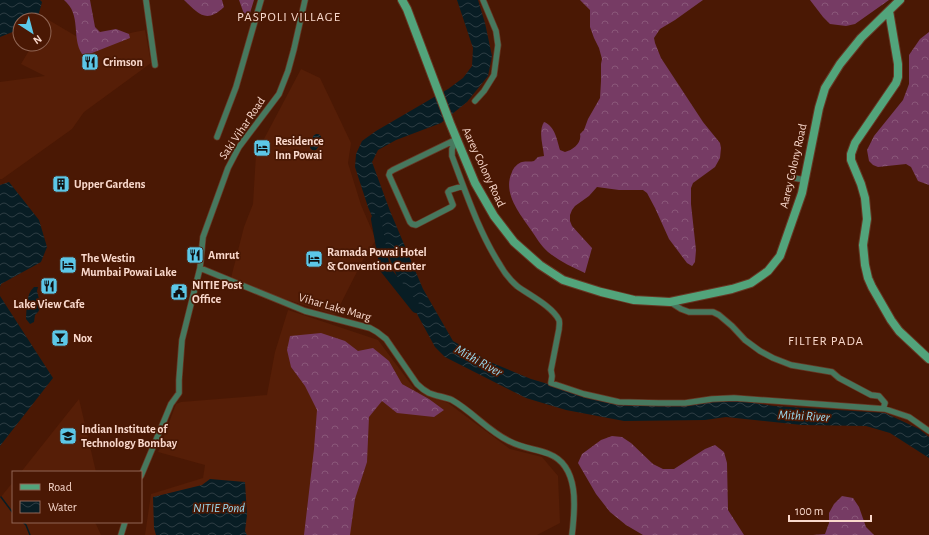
<svg xmlns="http://www.w3.org/2000/svg" width="929" height="535" font-family="'Alegreya Sans',sans-serif">
	<style>
		.built { fill: #561e07 }
		.forest { fill: url(#forest-crowns) }
		.water { fill: url(#water-waves) }
		.lines { fill: none; stroke-linecap: round; stroke-linejoin: round }
		.stream { stroke: #081d24; stroke-width: 1.5 }
		.river { stroke: #081d24; stroke-width: 10 }
		.street-casing { stroke: #663724; stroke-width: 7 }
		.secondary-casing { stroke: #663724; stroke-width: 10 }
		.street { stroke: #47785e; stroke-width: 5.5 }
		.secondary { stroke: #52a47b; stroke-width: 8 }
		.labels { text-anchor: middle; stroke-width: 3.5; stroke-linejoin: round; paint-order: stroke }
		.poi-label { font-size: 12px; font-weight: bold; fill: #f9d8cc; stroke: #4a1804; text-anchor: start }
		.street-label { font-size: 12px; fill: #f9d8cc; stroke: #4a1804 }
		.neighbourhood-label { font-size: 13px; letter-spacing: 1px; fill: #f9d8cc; stroke: #4a1804 }
		.water-label { font-size: 13px; font-style: italic; fill: #9adbf1; stroke: #4a1804 }
	</style>
	<defs>
		<pattern id="forest-crowns" width="20" height="18" patternUnits="userSpaceOnUse"><rect width="20" height="18" fill="#763b64"/><path d="M2 6a3 3 0 1 1 6 0M12 15a3 3 0 1 1 6 0" fill="none" stroke="#8a5779"/></pattern>
		<pattern id="water-waves" width="16" height="10" patternUnits="userSpaceOnUse"><rect width="16" height="10" fill="#081d24"/><path d="M0 5q4-4 8 0t8 0" fill="none" stroke="#2d3d43"/></pattern>
	</defs>
	<rect width="100%" height="100%" fill="#4a1804"/>
	<path class="built" d="M 47,19 L 86,42 L 145,30 L 151,63 L 84,112 L 72,129 L 2,179 L 0,179 L 0,82 L 45,76 L 21,64 L 33,44 L 44,44 L 44,25 Z
		M 301,69 L 320,78 L 351,143 L 348,163 L 361,205 L 376,240 L 366,254 L 335,315 L 263,292 L 231,278 L 244,227 L 253,204 L 256,154 Z
		M 288,310 L 378,340 L 416,391 L 448,403 L 510,449 L 542,457 L 558,476 L 560,523 L 537,535 L 145,535 L 151,494 L 203,478 L 205,465 L 158,452 L 176,404 L 181,402 L 267,395 L 275,352 Z
		M 79,399 L 96,472 L 21,472 Z
		M 13,482 L 13,522 L 95,522 L 101,535 L 0,535 L 0,498 Z"/>
	<path class="forest" d="M 64,0 L 90,0 L 95,27 L 100,32 L 116,29 L 129,34 L 130,38 L 87,55 L 82,54 C 71,37 82,15 64,0 Z
		M 184,0 L 222,0 L 224,7 C 206,24 199,14 184,0 Z
		M 239,0 L 254,0 L 250,13 L 244,14 Z
		M 580,0 L 703,0 L 675,20 L 660,29 L 654,38 L 655,43 L 661,58 L 703,122 L 720,143 L 721,148 L 720,158 L 715,167 L 693,183 L 691,188 L 691,204 L 696,250 L 695,262 L 692,266 L 687,263 L 669,239 L 655,208 L 647,193 L 643,190 L 619,190 L 597,187 L 589,196 L 575,206 L 572,210 L 570,215 L 570,221 L 572,226 L 592,248 L 585,273 C 572,267 559,261 548,252 C 541,246 536,237 531,230 C 520,214 502,193 512,172 C 513,168 518,163 522,162 C 526,161 531,162 534,161 L 538,157 L 544,156 C 543,145 538,132 544,122 C 555,126 557,140 560,150 L 565,152 C 573,150 582,143 580,134 L 584,130 L 588,119 L 600,98 L 601,81 L 601,64 L 602,59 L 599,48 L 594,38 L 590,27 L 590,10 Z
		M 810,0 L 889,0 L 855,24 L 846,26 L 830,24 L 823,17 Z
		M 929,32 L 929,185 L 918,181 L 911,167 L 906,164 L 878,167 L 873,165 L 869,161 L 867,150 L 874,136 L 903,100 L 909,84 L 909,55 L 920,39 Z
		M 321,333 L 345,341 L 358,351 L 373,348 L 389,361 L 402,384 L 429,399 L 444,410 L 434,417 L 397,413 L 382,401 L 369,417 L 367,462 L 355,499 L 350,535 L 304,535 L 314,449 L 317,410 L 305,386 L 291,367 L 287,350 L 290,336 Z
		M 612,436 L 622,437 L 631,443 L 653,464 L 663,469 L 674,469 L 705,449 L 715,445 L 724,452 L 727,463 L 728,510 L 744,535 L 643,535 L 626,525 L 610,512 L 596,494 L 578,463 L 582,454 L 601,440 Z
		M 842,496 L 853,498 L 859,507 L 866,527 L 874,535 L 813,535 L 825,534 L 829,523 L 829,513 L 834,504 Z"/>
	<path class="water" d="M 0,0 L 40,0 L 42,2 C 37,20 39,20 20,20 L 20,29 L 0,37 Z
		M 457,0 L 478,0 L 485,23 L 492,56 L 488,76 L 467,102 L 441,123 L 396,140 L 378,150 L 372,162 L 390,211 L 423,289 L 453,341 L 490,362 L 531,379 L 620,405 L 689,404 L 734,400 L 774,406 L 885,413 L 919,429 L 929,437 L 929,458 L 890,433 L 866,426 L 802,425 L 726,417 L 705,420 L 624,421 L 566,410 L 526,398 L 445,357 L 435,347 L 398,279 L 386,249 L 368,207 L 355,167 L 356,154 L 362,141 L 376,131 L 448,89 L 463,78 L 472,66 L 473,48 Z
		M 316,134 C 322,133 322,140 323,144 L 322,146 L 319,146 L 316,150 C 313,151 310,150 310,146 L 313,142 L 313,136 Z
		M 9,182 L 39,220 L 47,247 L 41,262 L 1,284 L 0,287 L 0,185 Z
		M 34,287 L 38,287 L 37,291 L 41,307 L 38,312 L 35,315 L 34,322 L 30,324 L 26,319 L 26,317 C 27,307 26,294 34,287 Z
		M 0,296 L 53,378 L 0,446 Z
		M 210,479 L 245,482 L 247,515 L 245,531 L 247,535 L 156,535 L 154,528 L 153,497 L 202,485 Z"/>
	<g class="lines">
		<path class="stream" d="M 1,497 L 13,513
			M 23,522 L 26,525 L 30,535"/>
		<path class="river" d="M 376,219 L 385,269 L 416,308"/>
		<defs>
			<path id="street" d="M 146,0 L 155,65
				M 475,101 L 484,91 L 494,75 L 498,45 L 496,31 L 483,0
				M 217,137 L 236,87 L 261,0
				M 457,139 L 452,149 L 452,156 C 466,193 479,232 500,265 C 504,272 510,280 517,286 C 529,295 552,306 559,320 C 560,323 559,326 559,329 L 551,370 L 552,376 L 551,383 L 584,394 L 619,402 L 659,403 L 685,403 L 712,399 L 734,398 L 885,409 L 909,417 L 929,431
				M 457,139 L 393,170 L 390,172 L 389,175 L 410,222 L 412,224 L 416,225 L 451,207 L 453,205 L 448,192 L 450,190 L 463,186
				M 794,178 L 805,180
				M 200,268 L 305,311 L 370,328 L 377,332 L 386,339 L 417,384 C 420,387 425,391 429,393 C 436,396 445,397 452,400 C 473,412 488,431 509,441 C 522,448 536,449 549,454 C 580,466 575,509 572,535
				M 670,302 L 681,309 L 689,312 L 713,312 L 719,315 L 732,326 L 745,340 L 760,351 L 773,358 L 791,365 L 832,372 L 839,378 L 871,395 L 879,396 L 885,403 L 883,409
				M 141,476 L 171,404 L 179,393 L 179,380 L 182,340 L 200,268 L 203,237 L 228,168 L 239,147 L 279,94 L 288,71 L 294,49 L 305,0
				M 121,535 L 125,522"/>
			<path id="secondary" d="M 402,0 L 407,9 L 450,123 L 475,183 L 494,216 L 514,242 L 540,265 L 563,280 L 601,292 L 634,300 L 670,302 L 732,289 L 751,283 L 768,271 L 780,256 L 802,193 L 819,108 L 825,88 L 840,64 L 861,38 L 900,0
				M 889,11 L 898,64 L 898,77 L 896,83 L 855,143 L 851,154 L 851,160 L 861,184 L 865,198 L 867,219 L 863,245 L 865,265 L 868,278 L 872,287 L 891,320 L 899,331 L 929,359"/>
		</defs>
		<use href="#street" class="street-casing"/>
		<use href="#secondary" class="secondary-casing"/>
		<use href="#street" class="street"/>
		<use href="#secondary" class="secondary"/>
	</g>
	<defs>
		<symbol id="restaurant-square" viewBox="-11 -11 22 22"><rect x="-9" y="-9" width="18" height="18" rx="4" fill="#5cc7e7" stroke="#4a1804"/><path d="M-5-6h1v4h1v-4h1v4h1v-4h1v5L-1.5 .5V6h-2V.5L-5-1ZM5-6V6H3V1.5H1.5Q1.5-4 5-6Z" fill="#111"/></symbol>
		<symbol id="hotel-square" viewBox="-11 -11 22 22"><rect x="-9" y="-9" width="18" height="18" rx="4" fill="#5cc7e7" stroke="#4a1804"/><path d="M-6-4.5h1.5V1H6V5H4.5V3h-9V5H-6ZM-4 0a1.8 1.8 0 1 1 3.6 0ZM.5 0V-2.5h3Q6-2.5 6 0Z" fill="#111"/></symbol>
		<symbol id="building-square" viewBox="-11 -11 22 22"><rect x="-9" y="-9" width="18" height="18" rx="4" fill="#5cc7e7" stroke="#4a1804"/><path d="M-4-6H4V6H1V3H-1V6H-4ZM-2.5-4.3h1.7v1.8h-1.7ZM.8-4.3h1.7v1.8H.8ZM-2.5-1h1.7V.8h-1.7ZM.8-1h1.7V.8H.8Z" fill="#111"/></symbol>
		<symbol id="civic-square" viewBox="-11 -11 22 22"><rect x="-9" y="-9" width="18" height="18" rx="4" fill="#5cc7e7" stroke="#4a1804"/><path d="M-.6-6.5H3V-4.5H.6V-3L4-1V1h2V6H-6V1h2V-1L-.6-3ZM-1.2 2.5V6h2.4V2.5Z" fill="#111"/></symbol>
		<symbol id="bar-square" viewBox="-11 -11 22 22"><rect x="-9" y="-9" width="18" height="18" rx="4" fill="#5cc7e7" stroke="#4a1804"/><path d="M-6-5H6L.8 .8V4.5H3.5V6h-7V4.5H-.8V.8Z" fill="#111"/></symbol>
		<symbol id="university-square" viewBox="-11 -11 22 22"><rect x="-9" y="-9" width="18" height="18" rx="4" fill="#5cc7e7" stroke="#4a1804"/><path d="M0-5L7-2L0 1L-7-2ZM-4 1L0 2.5L4 1V4Q0 6-4 4Z" fill="#111"/></symbol>
	</defs>
	<g fill-rule="evenodd">
		<use href="#restaurant-square" x="80" y="52" width="20" height="20"/>
		<use href="#hotel-square" x="252" y="138" width="20" height="20"/>
		<use href="#building-square" x="51" y="174" width="20" height="20"/>
		<use href="#restaurant-square" x="185" y="245" width="20" height="20"/>
		<use href="#hotel-square" x="304" y="249" width="20" height="20"/>
		<use href="#hotel-square" x="58" y="255" width="20" height="20"/>
		<use href="#restaurant-square" x="39" y="276" width="20" height="20"/>
		<use href="#civic-square" x="169" y="282" width="20" height="20"/>
		<use href="#bar-square" x="50" y="328" width="20" height="20"/>
		<use href="#university-square" x="58" y="426" width="20" height="20"/>
	</g>
	<g class="labels">
		<g class="poi-label">
			<text x="103" y="66">Crimson</text>
			<text x="275" y="145">Residence<tspan x="275" dy="14">Inn Powai</tspan></text>
			<text x="74" y="188">Upper Gardens</text>
			<text x="327" y="256">Ramada Powai Hotel<tspan x="327" dy="14">&amp; Convention Center</tspan></text>
			<text x="208" y="259">Amrut</text>
			<text x="81" y="262">The Westin<tspan x="81" dy="14">Mumbai Powai Lake</tspan></text>
			<text x="192" y="289">NITIE Post<tspan x="192" dy="14">Office</tspan></text>
			<text x="49" y="308" text-anchor="middle">Lake View Cafe</text>
			<text x="73" y="342">Nox</text>
			<text x="81" y="433">Indian Institute of<tspan x="81" dy="14">Technology Bombay</tspan></text>
		</g>
		<g class="street-label">
			<text transform="translate(242 128) rotate(-56)" y="4">Saki Vihar Road</text>
			<text transform="translate(793 166) rotate(-77)" y="4">Aarey Colony Road</text>
			<text transform="translate(484 167) rotate(65)" y="4">Aarey Colony Road</text>
			<text transform="translate(335 307) rotate(16)" y="4">Vihar Lake Marg</text>
		</g>
		<g class="neighbourhood-label">
			<text x="289" y="21">PASPOLI VILLAGE</text>
			<text x="826" y="345">FILTER PADA</text>
		</g>
		<g class="water-label">
			<text transform="translate(479 360) rotate(29)" y="5">Mithi River</text>
			<text transform="translate(804 415) rotate(3)" y="5">Mithi River</text>
			<text x="219" y="512">NITIE Pond</text>
		</g>
	</g>
	<rect x="12" y="471" width="130" height="52" fill="#4a1804" stroke="#906554"/>
	<rect x="20" y="484" width="20" height="6" fill="#52a47b" stroke="#906554"/>
	<text x="48" y="491" font-size="12" fill="#f9d8cc">Road</text>
	<rect x="20" y="501" width="20" height="12" fill="url(#water-waves)" stroke="#906554"/>
	<text x="48" y="511" font-size="12" fill="#f9d8cc">Water</text>
	<g transform="translate(32 32) rotate(144)"><circle r="19" fill="#4a1804" stroke="#906554"/>
	<path d="M0-3L7 15L0 10L-7 15Z" fill="#5cc7e7"/>
	<text y="-6" font-size="11" font-weight="bold" text-anchor="middle" fill="#f9d8cc">N</text>
	</g>
	<path d="M789 515v6h82v-6" fill="none" stroke="#f9d8cc" stroke-width="2"/>
	<text x="795" y="515" font-size="12" fill="#f9d8cc" stroke="#4a1804" stroke-width="3" paint-order="stroke">100 m</text>
</svg>
